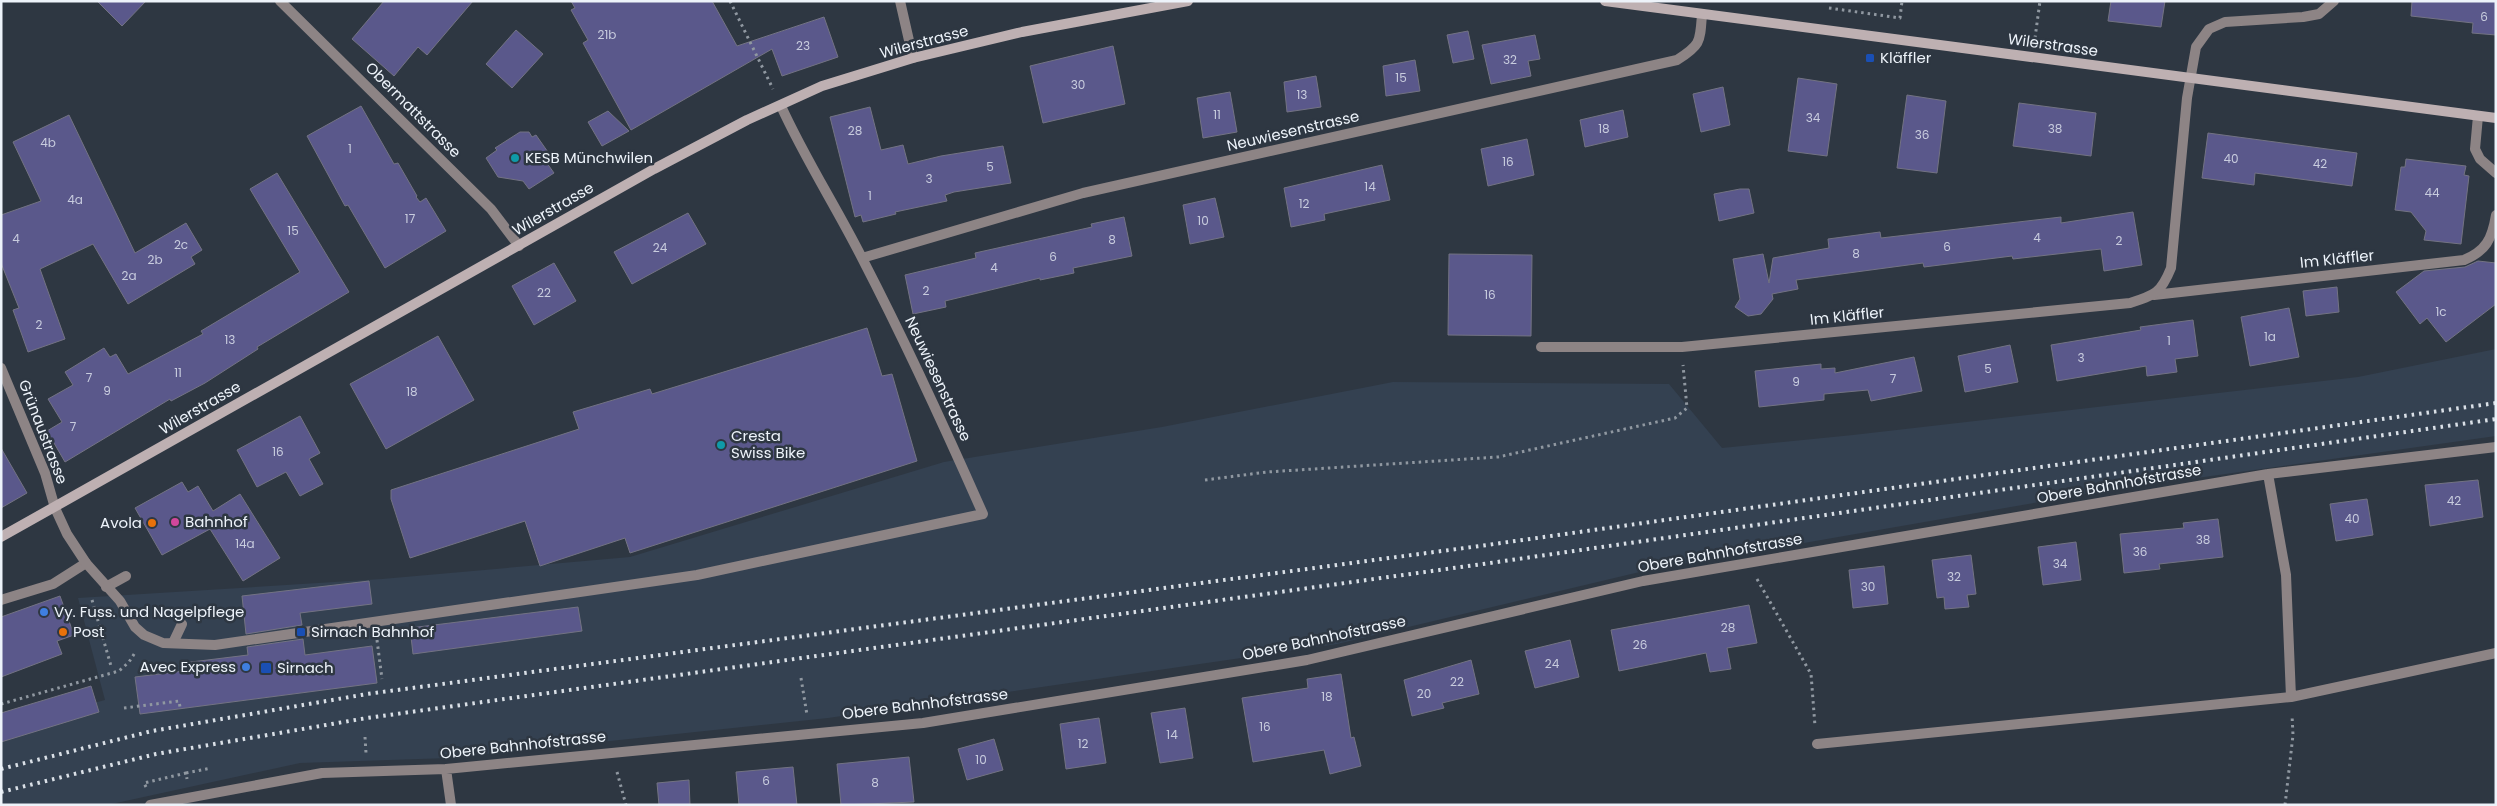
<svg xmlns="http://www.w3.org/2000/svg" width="2497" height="806" font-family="Poppins,sans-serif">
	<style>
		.built { fill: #344151 }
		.building { fill: #5a588b; stroke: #737383 }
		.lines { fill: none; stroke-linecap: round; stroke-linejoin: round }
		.path { stroke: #9098a1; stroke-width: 3; stroke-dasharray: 2.5 4; stroke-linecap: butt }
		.service { stroke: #8d8485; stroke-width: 10 }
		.minor { stroke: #8d8485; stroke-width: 10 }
		.secondary { stroke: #beb0b2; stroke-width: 10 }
		.rail { stroke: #dae0e7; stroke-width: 4; stroke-dasharray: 2.5 5; stroke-linecap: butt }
		.transit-dot { fill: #1a4fb4; stroke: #2e3742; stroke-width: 2 }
		.culture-dot { fill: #0f9aa8; stroke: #2e3742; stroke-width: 2 }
		.hotel-dot { fill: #d1479c; stroke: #2e3742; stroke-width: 2 }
		.food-dot { fill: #e8710a; stroke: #2e3742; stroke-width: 2 }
		.shop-dot { fill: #3f7fe0; stroke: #2e3742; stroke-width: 2 }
		.labels { text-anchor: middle; stroke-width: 5; stroke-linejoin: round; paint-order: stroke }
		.number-label { font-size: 12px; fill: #c8ccde }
		.street-label { font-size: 15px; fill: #edf3fa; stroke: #2e3742 }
		.poi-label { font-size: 15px; fill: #edf3fa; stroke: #2e3742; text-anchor: start }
	</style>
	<rect width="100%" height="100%" fill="#2e3742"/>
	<path class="built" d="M 2496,349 L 2496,436 L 2097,492 L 1648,570 L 1337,644 L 828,718 L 449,758 L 300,763 L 107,805 L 1,805 L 1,728 L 105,700 L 78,598 L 382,579 L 630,557 L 944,462 L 1162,427 L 1393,382 L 1669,384 L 1722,448 L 1853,435 L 2358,377 Z"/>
	<path class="building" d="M 97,1 L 146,1 L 122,26 Z
		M 384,1 L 473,1 L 427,55 L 418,47 L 394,76 L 352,39 Z
		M 571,1 L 712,1 L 737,46 L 824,17 L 838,57 L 782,76 L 772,49 L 631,130 L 583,43 L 588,40 L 571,10 L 575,8 Z
		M 2111,1 L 2165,1 L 2161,27 L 2108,21 Z
		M 2412,1 L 2496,1 L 2496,35 L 2472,33 L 2473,23 L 2411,16 Z
		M 516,30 L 543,54 L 512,88 L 486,64 Z
		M 1468,31 L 1474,59 L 1453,63 L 1447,35 Z
		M 1535,35 L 1540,59 L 1528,61 L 1531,76 L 1491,84 L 1482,45 Z
		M 1113,46 L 1125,104 L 1043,123 L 1030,66 Z
		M 1415,60 L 1420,91 L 1386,96 L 1383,66 Z
		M 1316,76 L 1321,107 L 1287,112 L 1284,82 Z
		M 1798,78 L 1837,84 L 1827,156 L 1788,151 Z
		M 1723,87 L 1730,125 L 1701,132 L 1693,94 Z
		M 1230,92 L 1237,132 L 1203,138 L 1197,98 Z
		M 1907,95 L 1946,101 L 1937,173 L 1897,168 Z
		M 2019,103 L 2096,113 L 2091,156 L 2013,146 Z
		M 361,106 L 394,164 L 398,163 L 417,196 L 416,197 L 420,202 L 426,198 L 446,231 L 385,268 L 348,205 L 345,206 L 307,136 Z
		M 870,107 L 881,150 L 903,145 L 908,164 L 941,156 L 1003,146 L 1011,183 L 954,192 L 945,195 L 947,201 L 895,212 L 896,214 L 863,222 L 861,215 L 855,217 L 830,117 Z
		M 1623,110 L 1628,137 L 1585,147 L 1580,120 Z
		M 608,111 L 629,131 L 602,146 L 588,122 Z
		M 69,115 L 135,253 L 186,223 L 202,250 L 191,257 L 195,264 L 128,304 L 93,244 L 40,269 L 65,339 L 28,352 L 13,310 L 19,308 L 1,263 L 1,215 L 41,201 L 13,142 Z
		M 520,132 L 529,132 L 532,137 L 536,135 L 550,155 L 544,159 L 554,173 L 529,189 L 523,181 L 498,177 L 486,158 L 497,150 L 495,148 Z
		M 2208,133 L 2357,153 L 2352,186 L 2255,173 L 2254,185 L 2202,178 Z
		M 1527,139 L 1534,175 L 1488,186 L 1481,149 Z
		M 2406,159 L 2466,166 L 2464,175 L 2469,176 L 2461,244 L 2424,240 L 2426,231 L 2411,212 L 2395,210 L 2401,167 L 2405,167 Z
		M 1382,165 L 1390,200 L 1324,214 L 1325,220 L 1291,227 L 1284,188 Z
		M 277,173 L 349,292 L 257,347 L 258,349 L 205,383 L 171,401 L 170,399 L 65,462 L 47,431 L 62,422 L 48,399 L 73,385 L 65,372 L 104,348 L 110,357 L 116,354 L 128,374 L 203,334 L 201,331 L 300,272 L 250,189 Z
		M 1740,189 L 1749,189 L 1754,213 L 1719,221 L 1714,194 Z
		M 1215,198 L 1224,237 L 1190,244 L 1183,205 Z
		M 2133,212 L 2142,265 L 2104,271 L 2101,249 L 2013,259 L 2012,256 L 1924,267 L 1923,263 L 1796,280 L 1798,289 L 1772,294 L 1773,299 L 1761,314 L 1748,316 L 1735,307 L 1740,299 L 1733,259 L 1763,254 L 1769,283 L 1773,258 L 1829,248 L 1828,239 L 1880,232 L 1881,238 L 2061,217 L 2061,223 Z
		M 688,213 L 706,244 L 632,284 L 614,252 Z
		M 1124,217 L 1132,256 L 1073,268 L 1074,273 L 1040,280 L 1040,278 L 945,301 L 946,307 L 913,314 L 905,275 L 976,258 L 975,253 L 1092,227 L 1091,224 Z
		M 1449,254 L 1532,255 L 1531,336 L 1448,335 Z
		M 2478,261 L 2496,263 L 2496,304 L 2446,342 L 2427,318 L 2420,324 L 2396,292 L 2424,271 L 2465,267 Z
		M 554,263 L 576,301 L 534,325 L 512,286 Z
		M 2337,287 L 2339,312 L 2306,316 L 2303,291 Z
		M 2289,308 L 2299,357 L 2250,366 L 2241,317 Z
		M 2193,320 L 2198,356 L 2175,359 L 2177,372 L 2147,376 L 2146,366 L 2057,381 L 2051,345 L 2141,330 L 2140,327 Z
		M 867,328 L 882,376 L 892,374 L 917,461 L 630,553 L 625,538 L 540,566 L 525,521 L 410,558 L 391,499 L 391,490 L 579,429 L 573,412 L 650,389 L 652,394 Z
		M 438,336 L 474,400 L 386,449 L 350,384 Z
		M 2010,345 L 2018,382 L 1965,392 L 1958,356 Z
		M 1914,357 L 1922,391 L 1871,401 L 1868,390 L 1824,394 L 1824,400 L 1759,407 L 1755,371 L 1821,364 L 1821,369 L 1835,368 L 1835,373 Z
		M 300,416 L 320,453 L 309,459 L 323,484 L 300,496 L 286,472 L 257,487 L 237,450 Z
		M 1,448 L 27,493 L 1,508 Z
		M 2478,480 L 2483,517 L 2430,526 L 2425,485 Z
		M 182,482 L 188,492 L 198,486 L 213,511 L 240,494 L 280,558 L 243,581 L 210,529 L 162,555 L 135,508 Z
		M 2367,499 L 2373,535 L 2336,541 L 2330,504 Z
		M 2218,519 L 2223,557 L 2159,564 L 2160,569 L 2124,573 L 2120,534 L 2184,528 L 2183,523 Z
		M 2076,542 L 2081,580 L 2043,585 L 2038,547 Z
		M 1971,555 L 1976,594 L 1967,595 L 1969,607 L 1945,609 L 1944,597 L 1937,598 L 1932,560 Z
		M 1884,566 L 1888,604 L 1853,608 L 1849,570 Z
		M 369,581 L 372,604 L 300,613 L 302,625 L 246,634 L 242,596 Z
		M 60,596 L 74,635 L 57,641 L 62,654 L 1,677 L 1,617 Z
		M 1749,605 L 1757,643 L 1727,648 L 1731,669 L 1710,672 L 1706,653 L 1619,671 L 1611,630 Z
		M 578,607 L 582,631 L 413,654 L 410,628 Z
		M 303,639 L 305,655 L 372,646 L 377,683 L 140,714 L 135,677 L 184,671 L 183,663 L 248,655 L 247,647 Z
		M 1570,640 L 1579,677 L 1535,688 L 1525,651 Z
		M 1471,660 L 1479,694 L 1442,703 L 1444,708 L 1412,716 L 1404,680 Z
		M 1341,674 L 1351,738 L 1354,737 L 1361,766 L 1330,774 L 1324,750 L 1253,762 L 1242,698 L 1308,688 L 1307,679 Z
		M 91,686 L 99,712 L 1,742 L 1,713 Z
		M 1185,708 L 1193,758 L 1160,763 L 1151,713 Z
		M 1099,718 L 1106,763 L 1066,769 L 1060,724 Z
		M 994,739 L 1003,770 L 967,780 L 958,749 Z
		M 909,757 L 914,802 L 841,805 L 837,764 Z
		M 793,767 L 797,805 L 739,805 L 736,772 Z
		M 689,780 L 690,805 L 659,805 L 657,783 Z"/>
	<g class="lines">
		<path class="path" d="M 730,1 L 773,89
			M 1829,8 L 1900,18 L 1902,1
			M 2035,38 L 2040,1
			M 1205,480 L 1267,472 L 1498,457 L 1675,418 L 1687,408 L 1683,365
			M 1757,579 L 1811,674 L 1815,726
			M 92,600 L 111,666
			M 377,640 L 382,679
			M 801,678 L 807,715
			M 1,704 L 119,671 L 129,662 L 136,651
			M 124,708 L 179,701 L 180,707
			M 365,737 L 366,753
			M 617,772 L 626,805
			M 186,773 L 211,768
			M 146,787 L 144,783 L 186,773 L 187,779
			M 2285,805 L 2293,735 L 2292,715"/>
		<path class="service" d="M 2478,116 L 2475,149 L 2480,159 L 2496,173
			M 2154,295 L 2464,260 C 2486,251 2492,239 2496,215
			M 106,587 L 126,576
			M 1,600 L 53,584 L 86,563
			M 173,643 L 182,624"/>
		<path class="minor" d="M 280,1 L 491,209 L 519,246
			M 900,1 L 913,58
			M 862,258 L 1083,193 L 1677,60 C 1701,45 1700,42 1702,14
			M 1541,347 L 1682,347 L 2130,303 C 2155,295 2161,293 2171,268 L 2187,98 L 2196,47 L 2209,29 L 2225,22 L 2303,17 L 2319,14 L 2334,1
			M 1,368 L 45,473 L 55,508 L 67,534 L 86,563 L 120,601 L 135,627 L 144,635 L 163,643 L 215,645 L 697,575 L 983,514 C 945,428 906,343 863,260 C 837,208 805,159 781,106
			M 2268,474 L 2286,575 L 2291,697
			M 1817,744 L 2291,697 L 2496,653
			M 446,769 L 451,805
			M 150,805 L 322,773 L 446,769 L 923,723 L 1307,660 L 1643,581 L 2268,474 L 2496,447"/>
		<path class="secondary" d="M 1605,1 L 2496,118
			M 1,537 L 654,169 L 747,120 L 822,86 L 913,58 L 1022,32 L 1188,1"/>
		<path class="rail" d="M 1,769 L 152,731 L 367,694 L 1487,545 L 2496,403
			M 1,792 L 156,754 L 367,718 L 1490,563 L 2496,419"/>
	</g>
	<g class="transit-dot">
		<rect x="1865" y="53" width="10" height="10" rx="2.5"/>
		<rect x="296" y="627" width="10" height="10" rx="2.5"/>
		<rect x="260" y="662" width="12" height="12" rx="2.5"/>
	</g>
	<g class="culture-dot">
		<circle cx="515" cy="158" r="5"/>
		<circle cx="721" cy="445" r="5"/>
	</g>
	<circle class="hotel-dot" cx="175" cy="522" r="5"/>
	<g class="food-dot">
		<circle cx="152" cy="523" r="5"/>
		<circle cx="63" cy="632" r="5"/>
	</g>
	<g class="shop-dot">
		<circle cx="44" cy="612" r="5"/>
		<circle cx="246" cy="667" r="5"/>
	</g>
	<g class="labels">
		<g class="number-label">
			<text x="2484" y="21">6</text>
			<text x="607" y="39">21b</text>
			<text x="803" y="50">23</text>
			<text x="1510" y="64">32</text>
			<text x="1401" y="82">15</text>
			<text x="1078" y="89">30</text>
			<text x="1302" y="99">13</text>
			<text x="1217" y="119">11</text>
			<text x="1813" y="122">34</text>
			<text x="1604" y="133">18</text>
			<text x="2055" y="133">38</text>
			<text x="855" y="135">28</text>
			<text x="1922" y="139">36</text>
			<text x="48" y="147">4b</text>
			<text x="350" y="153">1</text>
			<text x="2231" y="163">40</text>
			<text x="1508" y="166">16</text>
			<text x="2320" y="168">42</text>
			<text x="990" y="171">5</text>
			<text x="929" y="183">3</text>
			<text x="1370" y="191">14</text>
			<text x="2432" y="197">44</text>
			<text x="870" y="200">1</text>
			<text x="75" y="204">4a</text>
			<text x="1304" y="208">12</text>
			<text x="410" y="223">17</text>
			<text x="1203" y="225">10</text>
			<text x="293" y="235">15</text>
			<text x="2037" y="242">4</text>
			<text x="16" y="243">4</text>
			<text x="1112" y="244">8</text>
			<text x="2119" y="245">2</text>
			<text x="181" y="249">2c</text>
			<text x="1947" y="251">6</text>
			<text x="660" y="252">24</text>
			<text x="1856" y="258">8</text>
			<text x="1053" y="261">6</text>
			<text x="155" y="264">2b</text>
			<text x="994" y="272">4</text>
			<text x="129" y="280">2a</text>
			<text x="926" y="295">2</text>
			<text x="544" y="297">22</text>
			<text x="1490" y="299">16</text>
			<text x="2441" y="316">1c</text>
			<text x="39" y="329">2</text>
			<text x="2270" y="341">1a</text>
			<text x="230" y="344">13</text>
			<text x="2169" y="345">1</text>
			<text x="2081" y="362">3</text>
			<text x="1988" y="373">5</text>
			<text x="178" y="377">11</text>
			<text x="89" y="382">7</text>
			<text x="1893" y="383">7</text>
			<text x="1796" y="386">9</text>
			<text x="107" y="395">9</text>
			<text x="412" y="396">18</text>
			<text x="73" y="431">7</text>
			<text x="278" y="456">16</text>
			<text x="2454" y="505">42</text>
			<text x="2352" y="523">40</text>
			<text x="2203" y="544">38</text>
			<text x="245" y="548">14a</text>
			<text x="2140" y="556">36</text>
			<text x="2060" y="568">34</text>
			<text x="1954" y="581">32</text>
			<text x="1868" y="591">30</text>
			<text x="1728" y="632">28</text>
			<text x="1640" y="649">26</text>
			<text x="1552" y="668">24</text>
			<text x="1457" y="686">22</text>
			<text x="1424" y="698">20</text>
			<text x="1327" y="701">18</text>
			<text x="1265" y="731">16</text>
			<text x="1172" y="739">14</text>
			<text x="1083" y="748">12</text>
			<text x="981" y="764">10</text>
			<text x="766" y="785">6</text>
			<text x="875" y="787">8</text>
		</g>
		<g class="street-label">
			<text transform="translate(924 42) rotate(-15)" y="5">Wilerstrasse</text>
			<text transform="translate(2053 45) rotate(8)" y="5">Wilerstrasse</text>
			<text transform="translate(413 110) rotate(45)" y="5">Obermattstrasse</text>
			<text transform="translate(1293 131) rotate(-13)" y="5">Neuwiesenstrasse</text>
			<text transform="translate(553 209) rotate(-30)" y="5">Wilerstrasse</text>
			<text transform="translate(2337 259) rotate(-6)" y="5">Im Kläffler</text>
			<text transform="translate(1847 316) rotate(-6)" y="5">Im Kläffler</text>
			<text transform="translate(938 379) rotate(65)" y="5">Neuwiesenstrasse</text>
			<text transform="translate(200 408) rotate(-30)" y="5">Wilerstrasse</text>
			<text transform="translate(43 432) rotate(69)" y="5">Grünaustrasse</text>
			<text transform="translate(2119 484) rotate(-10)" y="5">Obere Bahnhofstrasse</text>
			<text transform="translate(1720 553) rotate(-10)" y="5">Obere Bahnhofstrasse</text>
			<text transform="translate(1324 638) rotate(-12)" y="5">Obere Bahnhofstrasse</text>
			<text transform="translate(925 704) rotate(-7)" y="5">Obere Bahnhofstrasse</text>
			<text transform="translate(523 745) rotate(-6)" y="5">Obere Bahnhofstrasse</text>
		</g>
		<g class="poi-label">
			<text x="1880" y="63">Kläffler</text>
			<text x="525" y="163">KESB Münchwilen</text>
			<text x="731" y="441">Cresta<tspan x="731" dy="17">Swiss Bike</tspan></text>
			<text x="185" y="527">Bahnhof</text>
			<text x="142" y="528" text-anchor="end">Avola</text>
			<text x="54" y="617">Vy. Fuss. und Nagelpflege</text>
			<text x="73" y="637">Post</text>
			<text x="311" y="637">Sirnach Bahnhof</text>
			<text x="236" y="672" text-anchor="end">Avec Express</text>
			<text x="277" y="673">Sirnach</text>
		</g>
	</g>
	<rect width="2497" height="806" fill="none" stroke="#edf3fa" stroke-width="5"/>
</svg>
